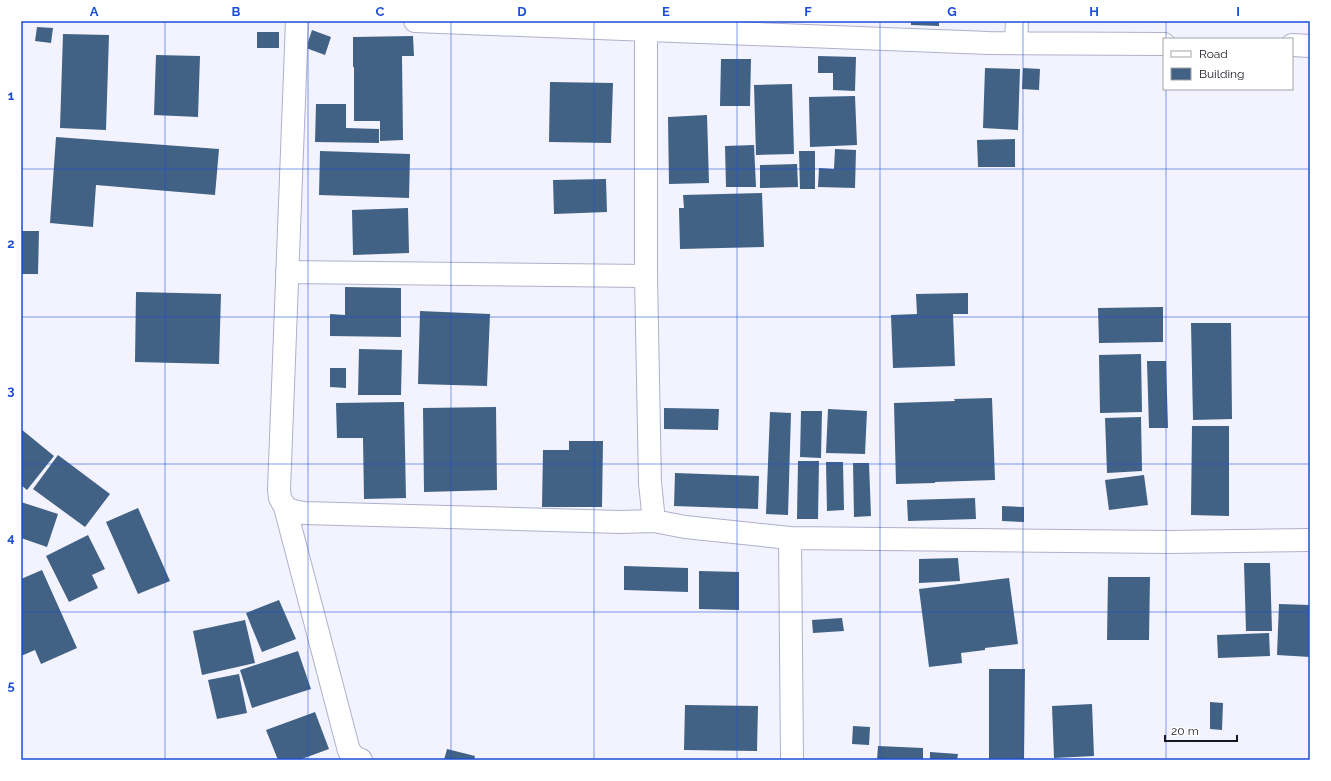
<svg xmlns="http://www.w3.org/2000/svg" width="1331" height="781" font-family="Raleway,sans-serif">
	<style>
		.building { fill: #416185 }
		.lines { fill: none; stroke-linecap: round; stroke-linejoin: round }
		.street-casing { stroke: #aeb1cb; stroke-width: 24 }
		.street { stroke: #fff; stroke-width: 22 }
		.grid { fill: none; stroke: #1d4ed8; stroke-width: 1; stroke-opacity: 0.55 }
		.neatline { fill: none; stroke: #1d4ed8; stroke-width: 1.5 }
		.grid-label { font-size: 13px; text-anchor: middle; font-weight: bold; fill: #1d4ed8 }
	</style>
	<rect width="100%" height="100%" fill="#f2f3fe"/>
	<path class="building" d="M 911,21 L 939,21 L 939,26 L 911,25 Z
		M 37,27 L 53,28 L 51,43 L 35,41 Z
		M 312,30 L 331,37 L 325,55 L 306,48 Z
		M 257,32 L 279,32 L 279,48 L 257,48 Z
		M 63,34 L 109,35 L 106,130 L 60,128 Z
		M 413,36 L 414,56 L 402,56 L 403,140 L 380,141 L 380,121 L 354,121 L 354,67 L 353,67 L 353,37 Z
		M 156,55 L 200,56 L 198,117 L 154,115 Z
		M 818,56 L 856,57 L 855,91 L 833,90 L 833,73 L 818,73 Z
		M 721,59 L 751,59 L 750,106 L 720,106 Z
		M 985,68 L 1020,69 L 1018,130 L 983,128 Z
		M 1023,68 L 1040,69 L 1039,90 L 1022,89 Z
		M 550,82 L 613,83 L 611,143 L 549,142 Z
		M 792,84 L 794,154 L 756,155 L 754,85 Z
		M 855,96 L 857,145 L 810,147 L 809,97 Z
		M 316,104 L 346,104 L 346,128 L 379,129 L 379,143 L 315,142 Z
		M 707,115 L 709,183 L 669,184 L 668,117 Z
		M 56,137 L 219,149 L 215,195 L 96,185 L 93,227 L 50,223 Z
		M 1015,139 L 1015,167 L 978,167 L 977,140 Z
		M 754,145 L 756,187 L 726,187 L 725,146 Z
		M 835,149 L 856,150 L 855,188 L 818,187 L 819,168 L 834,169 Z
		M 320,151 L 410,154 L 409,198 L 319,195 Z
		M 799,151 L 815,151 L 815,189 L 800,189 Z
		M 797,164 L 798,187 L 760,188 L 760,165 Z
		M 606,179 L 607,212 L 554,214 L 553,180 Z
		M 762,193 L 764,247 L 680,249 L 679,208 L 684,208 L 683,195 Z
		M 408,208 L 409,253 L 353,255 L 352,210 Z
		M 21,231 L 39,231 L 38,274 L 21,274 Z
		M 345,287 L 401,288 L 401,337 L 330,336 L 330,314 L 345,315 Z
		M 136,292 L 221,294 L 219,364 L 135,362 Z
		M 968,293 L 968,314 L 953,314 L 955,366 L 893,368 L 891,315 L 917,314 L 916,294 Z
		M 1163,307 L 1163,342 L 1099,343 L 1098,308 Z
		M 420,311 L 490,314 L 487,386 L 418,384 Z
		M 1191,323 L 1231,323 L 1232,419 L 1193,420 Z
		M 359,349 L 402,350 L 401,395 L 358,395 Z
		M 1141,354 L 1142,412 L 1100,413 L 1099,355 Z
		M 1147,361 L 1166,361 L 1168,428 L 1149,428 Z
		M 330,368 L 346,368 L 346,388 L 330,387 Z
		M 992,398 L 995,480 L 935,482 L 935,483 L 896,484 L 894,403 L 955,401 L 954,399 Z
		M 404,402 L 406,498 L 364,499 L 363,438 L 337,438 L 336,403 Z
		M 496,407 L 497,490 L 424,492 L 423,408 Z
		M 664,408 L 719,409 L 718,430 L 664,429 Z
		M 828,409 L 867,411 L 865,454 L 826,453 Z
		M 801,411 L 822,411 L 821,458 L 800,457 Z
		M 770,412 L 791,413 L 788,515 L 766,514 Z
		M 1141,417 L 1142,471 L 1107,473 L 1105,418 Z
		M 1192,426 L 1229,426 L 1229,516 L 1191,515 Z
		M 21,429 L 54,456 L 27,490 L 21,485 Z
		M 569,441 L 603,441 L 602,507 L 542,507 L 543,450 L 569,450 Z
		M 58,455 L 110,494 L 85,527 L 33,489 Z
		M 798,461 L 819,461 L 818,519 L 797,519 Z
		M 826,462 L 843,462 L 844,510 L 827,511 Z
		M 853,463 L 869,463 L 871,516 L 854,517 Z
		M 675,473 L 759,476 L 758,509 L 674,506 Z
		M 1144,475 L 1148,505 L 1109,510 L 1105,480 Z
		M 975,498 L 976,519 L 908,521 L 907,500 Z
		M 21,502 L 58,514 L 47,547 L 21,538 Z
		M 1002,506 L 1024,507 L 1024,522 L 1002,521 Z
		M 138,508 L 170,581 L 138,594 L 106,522 Z
		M 88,535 L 105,569 L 92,575 L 98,588 L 69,602 L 46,556 Z
		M 958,558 L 960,581 L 919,583 L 919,559 Z
		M 1244,563 L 1270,563 L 1272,631 L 1246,631 Z
		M 624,566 L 688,568 L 688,592 L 624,590 Z
		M 42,570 L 77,648 L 41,664 L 35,650 L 21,656 L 21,579 Z
		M 699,571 L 739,572 L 739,610 L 699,609 Z
		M 1108,577 L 1150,577 L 1149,640 L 1107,640 Z
		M 1009,578 L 1018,644 L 985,648 L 985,650 L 961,653 L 962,663 L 929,667 L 919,589 Z
		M 279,600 L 296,639 L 262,652 L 246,613 Z
		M 1279,604 L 1310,605 L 1310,657 L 1277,655 Z
		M 842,618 L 844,631 L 813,633 L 812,620 Z
		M 245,620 L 255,663 L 202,675 L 193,631 Z
		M 1269,633 L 1270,656 L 1218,658 L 1217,635 Z
		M 298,651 L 311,689 L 252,708 L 240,670 Z
		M 989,669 L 1025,669 L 1024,760 L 989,760 Z
		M 239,674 L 247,713 L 217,719 L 208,680 Z
		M 1210,702 L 1223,703 L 1222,730 L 1210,729 Z
		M 1092,704 L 1094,756 L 1054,758 L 1052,706 Z
		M 685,705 L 758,706 L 757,751 L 684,750 Z
		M 315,712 L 329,749 L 299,760 L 278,760 L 266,730 Z
		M 853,726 L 870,727 L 869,745 L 852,744 Z
		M 878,746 L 923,748 L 923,760 L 877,760 Z
		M 447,749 L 475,756 L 474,760 L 444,760 Z
		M 930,752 L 958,754 L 957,760 L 930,760 Z"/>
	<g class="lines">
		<defs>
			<path id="street" d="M 297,21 L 279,490 L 280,498 L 285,507 L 293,511 L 304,513 L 620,522 L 654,521
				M 415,21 L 989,43 L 1164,44
				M 646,29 L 646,276 L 650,483 L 654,521 L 685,527 L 790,538 L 1169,542 L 1310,540
				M 1016,43 L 1017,21
				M 1292,45 L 1310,46
				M 287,272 L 646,276
				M 285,507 L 349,751 L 356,758 L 361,760
				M 790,538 L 792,760"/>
		</defs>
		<use href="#street" class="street-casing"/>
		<use href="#street" class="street"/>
	</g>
	<path class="grid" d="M 165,21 L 165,760M 308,21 L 308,760M 451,21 L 451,760M 594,21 L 594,760M 737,21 L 737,760M 880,21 L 880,760M 1023,21 L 1023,760M 1166,21 L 1166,39M 1166,89 L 1166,760M 21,169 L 1310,169M 21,317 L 1310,317M 21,464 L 1310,464M 21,612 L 1310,612"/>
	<rect width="1331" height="781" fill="none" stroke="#ffffff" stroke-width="44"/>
	<rect x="1163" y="38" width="130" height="52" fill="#ffffff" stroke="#a2a3a7"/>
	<rect x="1171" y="51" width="20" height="6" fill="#ffffff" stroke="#a2a3a7"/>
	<text x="1199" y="58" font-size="12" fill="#171822">Road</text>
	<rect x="1171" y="68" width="20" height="12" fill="#416185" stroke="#a2a3a7"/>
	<text x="1199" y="78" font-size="12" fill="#171822">Building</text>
	<path d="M1165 735v6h72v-6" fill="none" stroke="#171822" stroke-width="2"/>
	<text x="1171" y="735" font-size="12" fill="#171822" stroke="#ffffff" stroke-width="3" paint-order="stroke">20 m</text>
	<rect x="22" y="22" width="1287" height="737" class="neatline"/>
	<g class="grid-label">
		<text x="94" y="16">A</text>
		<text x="236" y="16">B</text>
		<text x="380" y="16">C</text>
		<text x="522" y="16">D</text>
		<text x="666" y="16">E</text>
		<text x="808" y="16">F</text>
		<text x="952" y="16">G</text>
		<text x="1094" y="16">H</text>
		<text x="1238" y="16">I</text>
		<text x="11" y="100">1</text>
		<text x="11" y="248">2</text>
		<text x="11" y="395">3</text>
		<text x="11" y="542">4</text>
		<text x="11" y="690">5</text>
	</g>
</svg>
